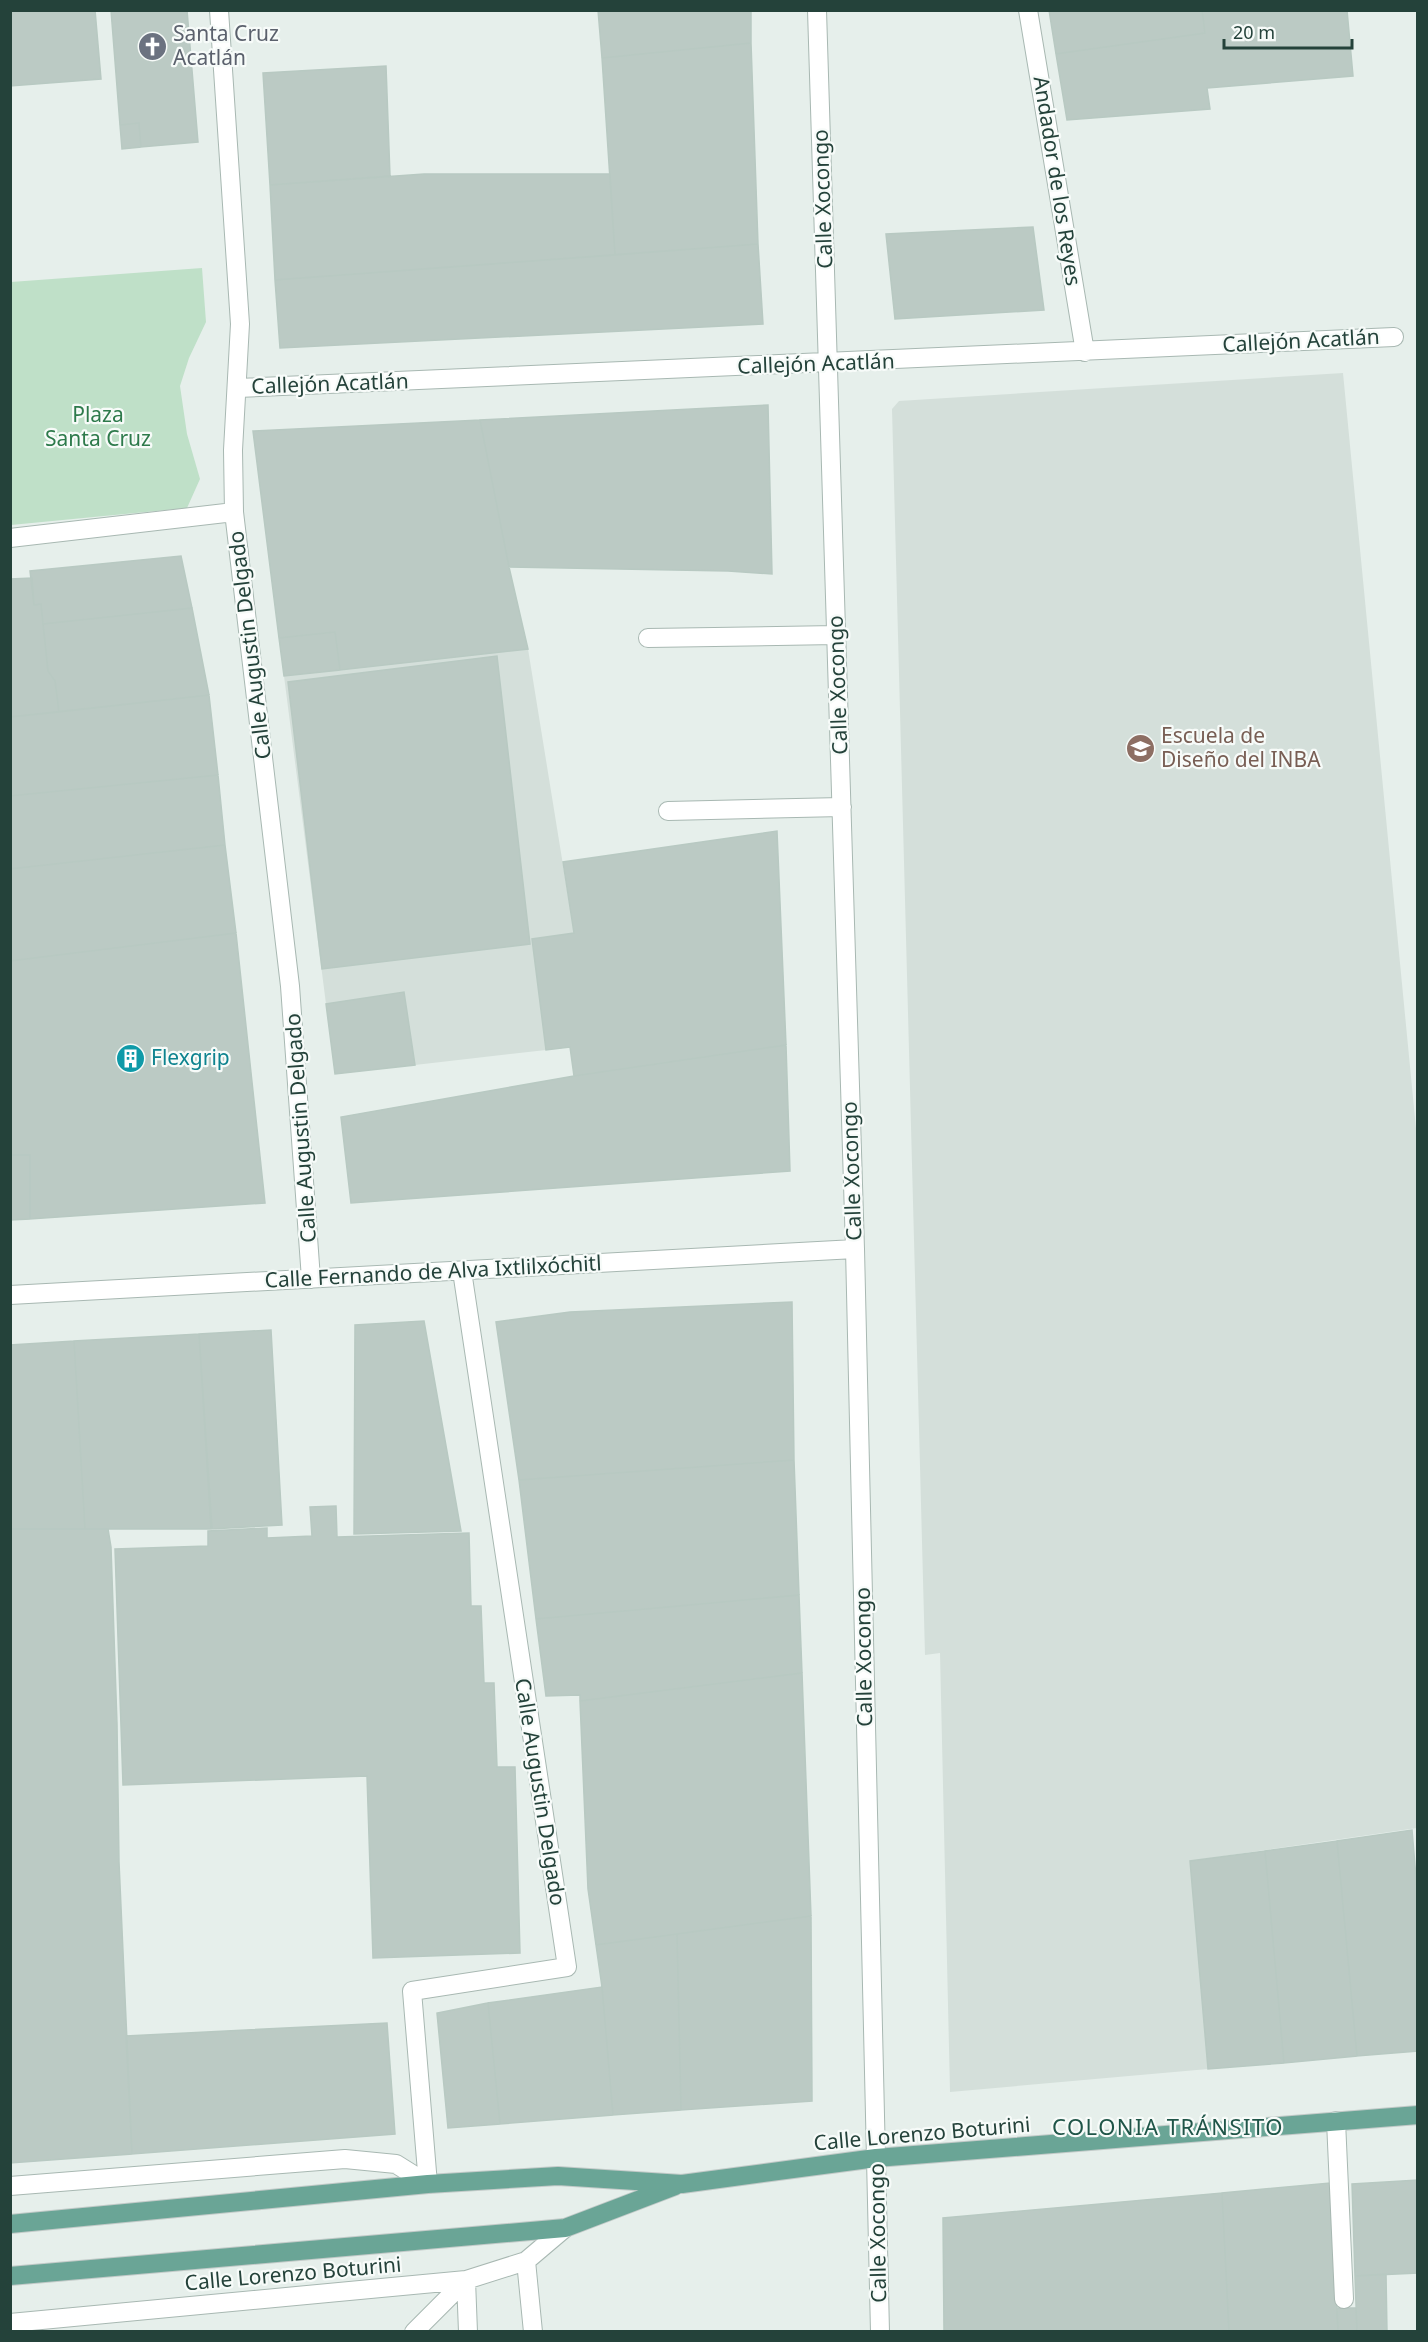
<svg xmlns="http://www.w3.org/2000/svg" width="1428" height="2342" font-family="'Noto Sans',sans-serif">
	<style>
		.built { fill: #d4dfda }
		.green { fill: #bfe0c8 }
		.building { fill: #bbcac4; stroke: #b8c9c2; stroke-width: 1.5 }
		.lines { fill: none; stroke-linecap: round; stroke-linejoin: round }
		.minor-casing { stroke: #a8b8b2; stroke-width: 20 }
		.major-casing { stroke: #c2cac8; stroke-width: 20 }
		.minor { stroke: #fff; stroke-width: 18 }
		.major { stroke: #6aa596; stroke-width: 18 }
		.labels { text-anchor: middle; stroke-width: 4.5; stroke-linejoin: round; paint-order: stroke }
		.worship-label { font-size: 21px; fill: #5b616d; stroke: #f7fbf9; text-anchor: start }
		.street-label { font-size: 21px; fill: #24423a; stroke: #f7fbf9 }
		.park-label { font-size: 21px; fill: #2d7a4b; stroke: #f7fbf9 }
		.education-label { font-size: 21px; fill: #785e54; stroke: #f7fbf9; text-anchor: start }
		.culture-label { font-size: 21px; fill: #0d838f; stroke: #f7fbf9; text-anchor: start }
		.neighbourhood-label { font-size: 22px; letter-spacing: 1.5px; fill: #1f5548; stroke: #f7fbf9 }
	</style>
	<rect width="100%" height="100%" fill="#e6efeb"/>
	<path class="built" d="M 1343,373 L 1417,1139 L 1417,1828 L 1190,1861 L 1208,2069 L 950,2092 L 940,1653 L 925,1655 L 892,409 L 899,401 Z
		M 528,649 L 574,933 L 532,939 L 546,1050 L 415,1065 L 404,992 L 326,1004 L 284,676 Z"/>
	<path class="green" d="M 202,268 L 206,322 L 189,358 L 180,386 L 187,434 L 200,479 L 187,508 L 11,525 L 11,282 Z"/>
	<path class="building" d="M 10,10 L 95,10 L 101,79 L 10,86 Z
		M 111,10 L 187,10 L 198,142 L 141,147 L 139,123 L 120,125 Z
		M 598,10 L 751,10 L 751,43 L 602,58 Z
		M 1049,10 L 1202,10 L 1205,33 L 1056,54 Z
		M 1202,10 L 1347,10 L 1353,76 L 1207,88 L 1210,109 L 1067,120 L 1056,54 L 1205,33 Z
		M 751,43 L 758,244 L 615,255 L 602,58 Z
		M 386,66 L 390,176 L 270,185 L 263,73 Z
		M 139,123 L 141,147 L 122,149 L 120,125 Z
		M 424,174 L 610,174 L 615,255 L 275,280 L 270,185 Z
		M 1033,227 L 1044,310 L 895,319 L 886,234 Z
		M 758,244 L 763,324 L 280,348 L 275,280 Z
		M 768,405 L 772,574 L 728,571 L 509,567 L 480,420 Z
		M 480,420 L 509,567 L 528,649 L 340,670 L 335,632 L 279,638 L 253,431 Z
		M 181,556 L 192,608 L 43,624 L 41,604 L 34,605 L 30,571 Z
		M 32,578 L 34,605 L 41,604 L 48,671 L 55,681 L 59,712 L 10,717 L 10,579 Z
		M 192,608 L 209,695 L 59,712 L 55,681 L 48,671 L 43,624 Z
		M 335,632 L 340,670 L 284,676 L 279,638 Z
		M 497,656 L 530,944 L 322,969 L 288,682 Z
		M 209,695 L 218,775 L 10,796 L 10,717 Z
		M 218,775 L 225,845 L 10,869 L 10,796 Z
		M 777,831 L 786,1045 L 574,1076 L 570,1047 L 546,1050 L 532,939 L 574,933 L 563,862 Z
		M 225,845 L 236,933 L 10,961 L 10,869 Z
		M 236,933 L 265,1203 L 30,1219 L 30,1155 L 10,1155 L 10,961 Z
		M 404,992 L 415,1065 L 335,1074 L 326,1004 Z
		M 786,1045 L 790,1171 L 351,1203 L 341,1117 L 574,1076 Z
		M 10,1155 L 30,1155 L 30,1219 L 10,1220 Z
		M 792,1302 L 794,1460 L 519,1480 L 496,1322 L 570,1312 Z
		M 424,1321 L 461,1531 L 354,1534 L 355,1325 Z
		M 271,1330 L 282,1525 L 211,1529 L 199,1334 Z
		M 199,1334 L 212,1529 L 85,1529 L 74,1341 Z
		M 74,1341 L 85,1529 L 10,1529 L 10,1345 Z
		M 794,1460 L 799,1595 L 536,1619 L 519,1480 Z
		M 336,1506 L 337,1537 L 469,1533 L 471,1606 L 481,1606 L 484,1683 L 494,1683 L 497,1767 L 515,1767 L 520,1953 L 373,1958 L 367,1776 L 123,1785 L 115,1549 L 208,1546 L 208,1531 L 267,1528 L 267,1538 L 312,1536 L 310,1507 Z
		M 10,1529 L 108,1529 L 111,1547 L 117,1724 L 119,1862 L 132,2154 L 10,2163 Z
		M 799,1595 L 802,1673 L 580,1701 L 580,1695 L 546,1696 L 536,1619 Z
		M 802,1673 L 811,1916 L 596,1945 L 588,1889 L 580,1701 Z
		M 1412,1830 L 1418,1901 L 1418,2051 L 1357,2056 L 1337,1841 Z
		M 1337,1841 L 1357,2056 L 1284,2063 L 1265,1851 Z
		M 1265,1851 L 1284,2063 L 1208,2069 L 1190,1861 Z
		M 811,1916 L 812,2101 L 681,2110 L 677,1934 Z
		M 677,1934 L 681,2110 L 613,2115 L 602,1987 L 596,1945 Z
		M 602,1987 L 613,2115 L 500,2124 L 488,2003 Z
		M 488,2003 L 500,2124 L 448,2128 L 437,2013 Z
		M 387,2023 L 395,2134 L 132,2154 L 126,2036 Z
		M 1418,2180 L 1418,2273 L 1355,2276 L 1352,2184 Z
		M 1330,2183 L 1338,2332 L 1229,2332 L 1222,2193 Z
		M 1222,2193 L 1229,2332 L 944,2332 L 943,2218 Z
		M 1386,2274 L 1387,2332 L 1357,2332 L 1355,2276 Z
		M 1337,2308 L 1356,2308 L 1357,2332 L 1338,2332 Z"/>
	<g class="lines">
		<defs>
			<path id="minor" d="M 219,10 L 240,324 L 233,450 L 234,512 L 290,986 L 311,1279
				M 817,10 L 855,1249 L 880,2332
				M 1028,10 L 1085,352
				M 238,388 L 1394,337
				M 10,538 L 234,512
				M 648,638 L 836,635
				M 668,811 L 842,807
				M 10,1295 L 855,1249
				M 1336,2121 L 1344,2299
				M 428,2184 L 412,1991 L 567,1967 L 462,1271
				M 10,2186 L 345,2159 L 396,2164 L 428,2184
				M 526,2261 L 533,2332
				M 466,2280 L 468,2332
				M 10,2323 L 466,2280 L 526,2261 L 565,2228
				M 414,2332 L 466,2280"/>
			<path id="major" d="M 10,2224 L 428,2184 L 558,2176 L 682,2184 L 876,2158 L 1418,2115
				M 10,2276 L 565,2228 L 675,2186"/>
		</defs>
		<use href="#minor" class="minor-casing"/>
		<use href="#major" class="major-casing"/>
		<use href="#minor" class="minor"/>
		<use href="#major" class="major"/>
	</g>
	<defs>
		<symbol id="church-disc" viewBox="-11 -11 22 22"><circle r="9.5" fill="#6b7280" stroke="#f7fbf9"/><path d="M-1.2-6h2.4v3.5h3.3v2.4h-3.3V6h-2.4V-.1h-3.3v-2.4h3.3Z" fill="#fff"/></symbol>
		<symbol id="university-disc" viewBox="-11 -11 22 22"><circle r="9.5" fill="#8d6e63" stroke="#f7fbf9"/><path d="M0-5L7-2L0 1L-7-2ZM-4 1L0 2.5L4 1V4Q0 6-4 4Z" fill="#fff"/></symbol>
		<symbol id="building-disc" viewBox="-11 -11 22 22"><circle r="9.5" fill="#0f9aa8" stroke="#f7fbf9"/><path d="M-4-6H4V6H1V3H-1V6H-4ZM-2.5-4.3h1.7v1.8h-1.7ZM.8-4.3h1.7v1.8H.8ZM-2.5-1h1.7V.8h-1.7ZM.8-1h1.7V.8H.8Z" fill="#fff"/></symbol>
	</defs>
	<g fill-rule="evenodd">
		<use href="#church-disc" x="136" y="30" width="33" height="33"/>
		<use href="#university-disc" x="1124" y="732" width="33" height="33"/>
		<use href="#building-disc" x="114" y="1042" width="33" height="33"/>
	</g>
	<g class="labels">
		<g class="worship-label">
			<text x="173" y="41">Santa Cruz<tspan x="173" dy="24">Acatlán</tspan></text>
		</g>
		<g class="street-label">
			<text transform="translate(1057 181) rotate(81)" y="7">Andador de los Reyes</text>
			<text transform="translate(823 199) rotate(-92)" y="7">Calle Xocongo</text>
			<text transform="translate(1301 341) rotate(-3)" y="7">Callejón Acatlán</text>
			<text transform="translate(816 364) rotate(-2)" y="7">Callejón Acatlán</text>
			<text transform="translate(330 384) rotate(-2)" y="7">Callejón Acatlán</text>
			<text transform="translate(250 645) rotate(-97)" y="7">Calle Augustin Delgado</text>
			<text transform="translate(838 685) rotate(-92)" y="7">Calle Xocongo</text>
			<text transform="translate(301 1128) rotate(-94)" y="7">Calle Augustin Delgado</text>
			<text transform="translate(852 1171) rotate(-92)" y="7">Calle Xocongo</text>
			<text transform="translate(433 1272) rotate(-3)" y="7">Calle Fernando de Alva Ixtlilxóchitl</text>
			<text transform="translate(864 1657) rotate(-91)" y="7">Calle Xocongo</text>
			<text transform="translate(540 1792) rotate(81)" y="7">Calle Augustin Delgado</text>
			<text transform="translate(922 2134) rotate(-5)" y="7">Calle Lorenzo Boturini</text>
			<text transform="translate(878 2233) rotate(-91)" y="7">Calle Xocongo</text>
			<text transform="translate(293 2274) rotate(-5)" y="7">Calle Lorenzo Boturini</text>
		</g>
		<g class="park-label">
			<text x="98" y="422">Plaza<tspan x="98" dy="24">Santa Cruz</tspan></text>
		</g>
		<g class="education-label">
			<text x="1161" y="743">Escuela de<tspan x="1161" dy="24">Diseño del INBA</tspan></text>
		</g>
		<g class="culture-label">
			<text x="151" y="1065">Flexgrip</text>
		</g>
		<g class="neighbourhood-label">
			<text x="1168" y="2135">COLONIA TRÁNSITO</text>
		</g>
	</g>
	<rect width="1428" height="2342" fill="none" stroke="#24423a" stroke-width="24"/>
	<path d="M1224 39v9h128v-9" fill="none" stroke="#24423a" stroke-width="3"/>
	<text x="1233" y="39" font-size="18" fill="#24423a" stroke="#f7fbf9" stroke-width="4.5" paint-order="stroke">20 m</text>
</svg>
